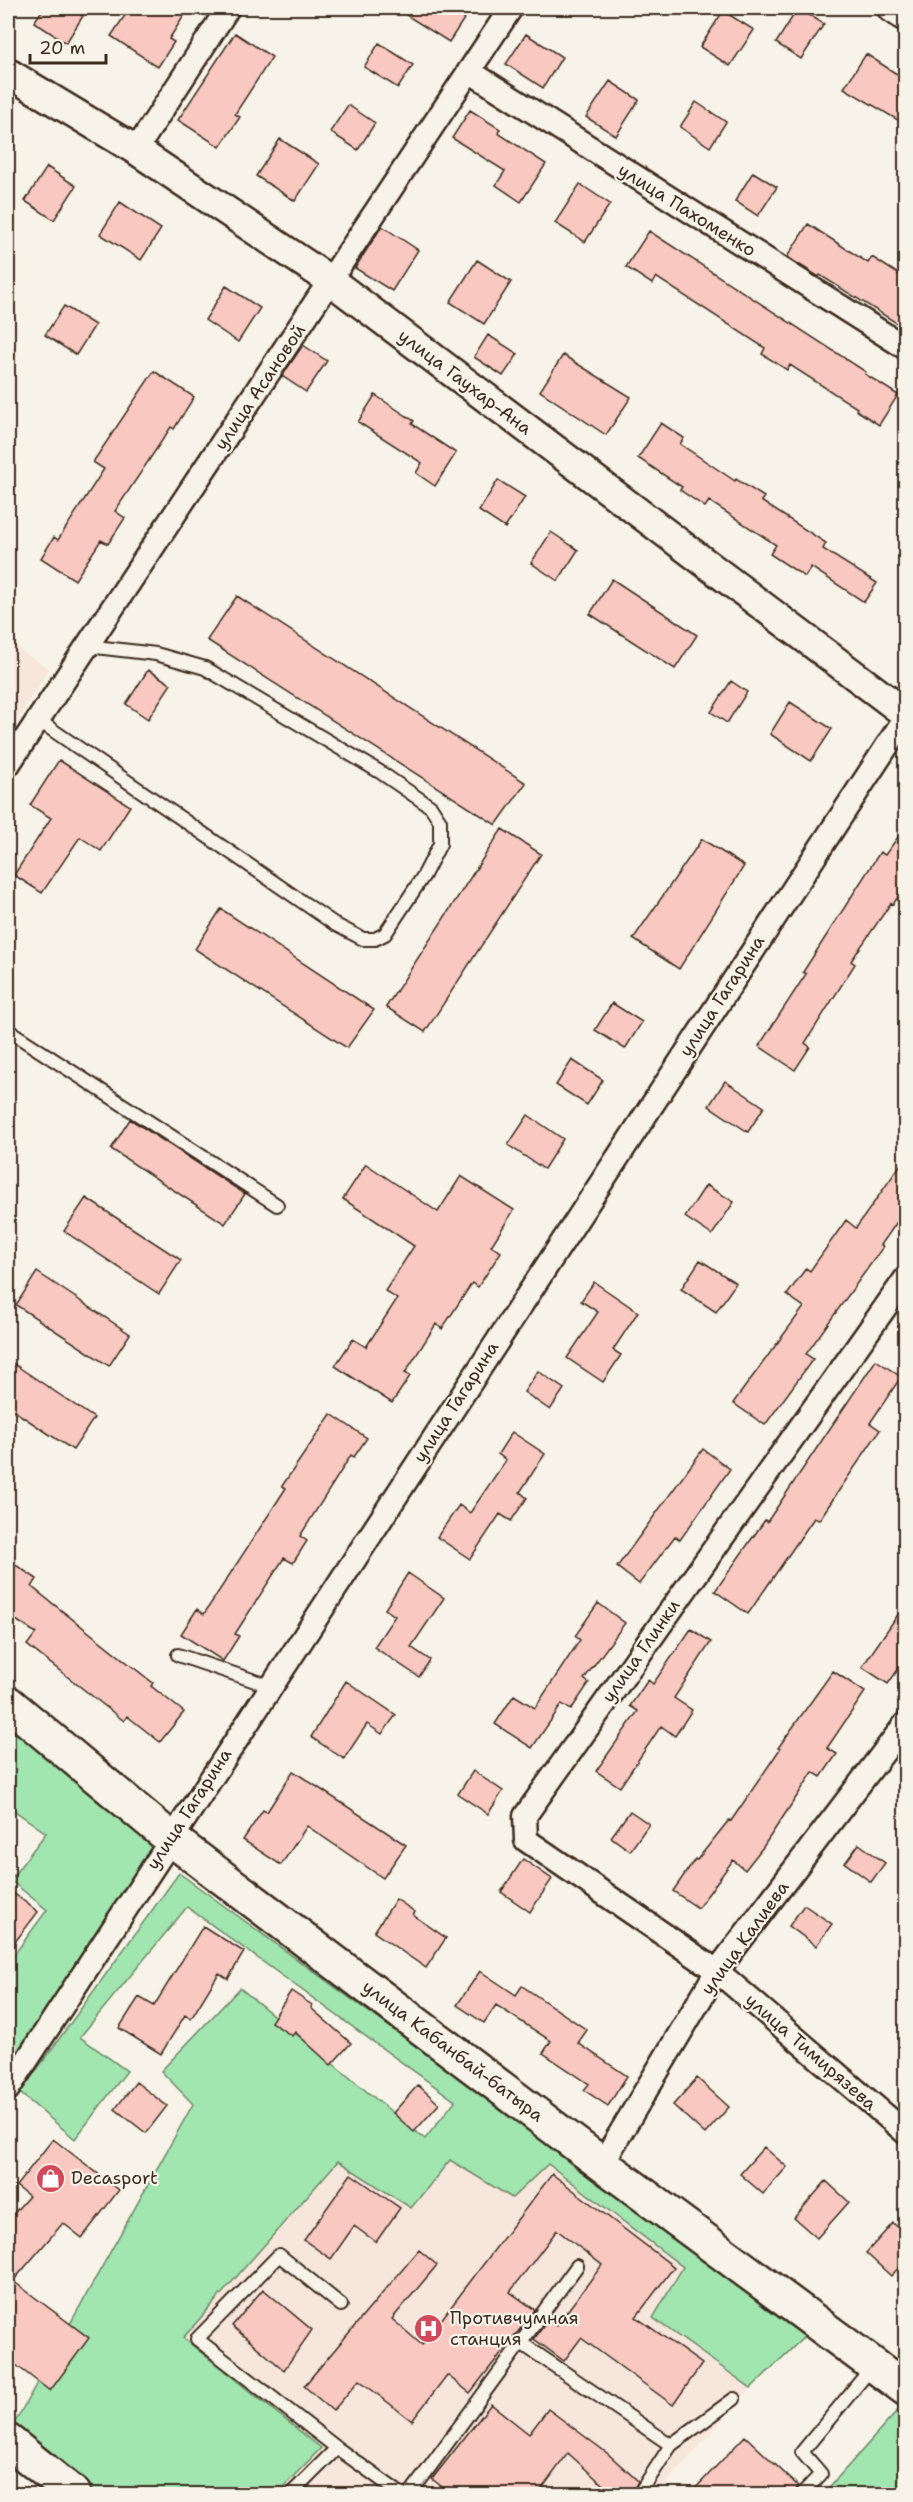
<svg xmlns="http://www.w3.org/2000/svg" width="913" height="2502" font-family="'Shantell Sans',sans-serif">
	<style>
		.built { fill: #f7e6dc }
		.green { fill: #a1e5b0; stroke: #6e8867; stroke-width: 1.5 }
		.building { fill: #f8c8c1; stroke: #3b2a1e; stroke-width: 1.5 }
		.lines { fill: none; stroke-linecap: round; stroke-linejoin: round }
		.service-casing { stroke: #3b2a1e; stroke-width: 16 }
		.minor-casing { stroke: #3b2a1e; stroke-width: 27 }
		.tertiary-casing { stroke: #3b2a1e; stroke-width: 33 }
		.secondary-casing { stroke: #3b2a1e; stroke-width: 38 }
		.service { stroke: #f7f3e8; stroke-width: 12 }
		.minor { stroke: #f7f3e8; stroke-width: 22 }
		.tertiary { stroke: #f7f3e8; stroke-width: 28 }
		.secondary { stroke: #f7f3e8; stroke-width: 33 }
		.labels { text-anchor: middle; stroke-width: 4.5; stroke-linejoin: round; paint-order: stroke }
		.street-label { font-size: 18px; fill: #3b2a1e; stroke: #f7f3e8 }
		.poi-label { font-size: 18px; fill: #3b2a1e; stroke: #f7f3e8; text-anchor: start }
	</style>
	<rect width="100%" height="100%" fill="#f7f3e8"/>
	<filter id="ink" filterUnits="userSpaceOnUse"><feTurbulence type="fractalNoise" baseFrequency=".0167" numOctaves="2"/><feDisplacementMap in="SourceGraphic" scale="12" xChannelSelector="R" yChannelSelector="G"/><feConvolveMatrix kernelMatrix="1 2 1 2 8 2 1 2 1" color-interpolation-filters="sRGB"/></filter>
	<g filter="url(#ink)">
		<path class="built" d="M 8,642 L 49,669 L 8,734 Z
			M 450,2159 L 512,2198 L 548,2164 L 683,2267 L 708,2359 L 751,2388 L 657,2494 L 276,2494 L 321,2448 L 183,2338 L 338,2161 L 411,2208 Z"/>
		<path class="green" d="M 8,1715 L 160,1839 L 8,2075 L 8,1963 L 47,1910 L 10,1880 L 46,1833 L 8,1806 Z
			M 179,1873 L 808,2333 L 751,2388 L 653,2318 L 683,2267 L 548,2164 L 512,2198 L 450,2160 L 411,2208 L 338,2161 L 183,2338 L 321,2448 L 276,2494 L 86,2494 L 9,2433 L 193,2104 L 161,2071 L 240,1988 L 425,2139 L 455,2101 L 187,1907 L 80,2037 L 127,2071 L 75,2139 L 20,2093 Z
			M 902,2406 L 906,2408 L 905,2494 L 823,2494 Z"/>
		<path class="building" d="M 44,8 L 70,8 L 83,16 L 66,43 L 34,22 Z
			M 130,8 L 189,8 L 169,39 L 174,42 L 158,67 L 111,36 Z
			M 395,8 L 471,8 L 449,42 Z
			M 798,8 L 824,24 L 801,59 L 776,43 Z
			M 723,11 L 754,30 L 730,66 L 700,47 Z
			M 235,33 L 272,57 L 235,114 L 240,117 L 220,147 L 178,120 Z
			M 526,34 L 562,57 L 543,88 L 506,64 Z
			M 379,43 L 413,65 L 398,88 L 364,67 Z
			M 866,54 L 906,80 L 906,125 L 844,88 Z
			M 610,81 L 639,100 L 616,136 L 586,117 Z
			M 696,102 L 726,122 L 710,147 L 680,127 Z
			M 348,105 L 375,123 L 358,150 L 330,132 Z
			M 470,110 L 500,129 L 498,133 L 546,164 L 521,202 L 496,185 L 505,171 L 452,138 Z
			M 280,139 L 319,164 L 295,201 L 256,176 Z
			M 47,167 L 76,186 L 54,220 L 25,201 Z
			M 753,172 L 777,187 L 758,216 L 735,201 Z
			M 580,184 L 610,204 L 585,242 L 555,223 Z
			M 120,202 L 161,229 L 141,260 L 100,234 Z
			M 808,224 L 868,263 L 872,257 L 906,279 L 906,329 L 820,275 L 819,277 L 787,257 Z
			M 382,226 L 418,250 L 392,291 L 355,268 Z
			M 649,231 L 866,372 L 865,374 L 898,395 L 879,425 L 856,410 L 857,408 L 790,365 L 787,370 L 762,354 L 765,348 L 656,277 L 652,284 L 626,267 Z
			M 477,260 L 511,282 L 484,324 L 450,302 Z
			M 226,286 L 260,308 L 238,342 L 205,320 Z
			M 64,306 L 95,325 L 76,355 L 45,335 Z
			M 488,335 L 518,354 L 503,376 L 474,357 Z
			M 303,345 L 327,361 L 306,392 L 282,376 Z
			M 563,355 L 631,397 L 606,435 L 540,391 Z
			M 154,371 L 194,397 L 174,429 L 171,427 L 115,511 L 125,518 L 108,544 L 101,540 L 75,580 L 41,558 L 54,537 L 58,540 L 104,469 L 93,462 Z
			M 375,395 L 414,421 L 412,424 L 456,453 L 435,486 L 416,473 L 422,463 L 358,422 Z
			M 661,423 L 684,438 L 680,444 L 735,481 L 736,479 L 764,497 L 761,501 L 826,543 L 823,549 L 877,583 L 864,602 L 811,567 L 805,577 L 770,554 L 776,545 L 709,501 L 705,507 L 680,490 L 682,487 L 638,458 Z
			M 498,480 L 525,497 L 505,528 L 479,511 Z
			M 551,532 L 578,550 L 558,581 L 531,563 Z
			M 612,579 L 697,635 L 675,669 L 590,614 Z
			M 237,596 L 526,783 L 496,825 L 207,640 Z
			M 148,670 L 171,684 L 148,719 L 126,704 Z
			M 731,681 L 747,692 L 727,723 L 711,712 Z
			M 790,702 L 832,729 L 811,761 L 770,734 Z
			M 59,760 L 130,806 L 101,851 L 80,837 L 42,893 L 14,875 L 51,818 L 30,805 Z
			M 906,826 L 906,886 L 893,904 L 891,903 L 851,961 L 855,964 L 805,1043 L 810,1047 L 795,1070 L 759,1046 L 806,974 L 803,972 L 880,852 L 885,855 Z
			M 502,829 L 541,854 L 425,1032 L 386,1007 Z
			M 702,839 L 744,866 L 679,969 L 633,939 Z
			M 221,909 L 374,1010 L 347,1048 L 195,949 Z
			M 612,1003 L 642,1022 L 625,1049 L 595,1030 Z
			M 572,1060 L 603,1080 L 587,1105 L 556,1085 Z
			M 725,1081 L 764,1107 L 748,1132 L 709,1106 Z
			M 528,1115 L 563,1139 L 544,1169 L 508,1145 Z
			M 130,1119 L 245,1194 L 225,1224 L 111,1149 Z
			M 906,1157 L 906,1209 L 881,1245 L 883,1247 L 806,1354 L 813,1359 L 765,1425 L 733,1403 L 804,1307 L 787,1295 L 806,1268 L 810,1271 L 846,1220 L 856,1228 Z
			M 366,1164 L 438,1212 L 461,1176 L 514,1210 L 491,1246 L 501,1252 L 478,1287 L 472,1283 L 442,1329 L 436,1324 L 405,1373 L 410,1376 L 392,1403 L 335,1366 L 353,1339 L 366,1347 L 397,1299 L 385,1291 L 414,1246 L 343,1199 Z
			M 706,1185 L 734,1202 L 712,1235 L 685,1217 Z
			M 86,1198 L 181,1260 L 159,1294 L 64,1231 Z
			M 700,1260 L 736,1283 L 716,1312 L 681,1289 Z
			M 37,1272 L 130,1334 L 109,1366 L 16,1305 Z
			M 594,1282 L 638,1312 L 613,1350 L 621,1355 L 603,1382 L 567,1358 L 598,1312 L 581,1301 Z
			M 8,1360 L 94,1418 L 73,1450 L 8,1407 Z
			M 876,1360 L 901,1377 L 870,1423 L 880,1430 L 819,1520 L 814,1518 L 748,1614 L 715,1591 L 765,1520 L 767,1522 Z
			M 538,1371 L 564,1389 L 550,1410 L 524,1392 Z
			M 331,1414 L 367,1438 L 354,1457 L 351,1455 L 300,1536 L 307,1541 L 293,1563 L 284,1558 L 235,1634 L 239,1636 L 223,1661 L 181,1634 L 197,1609 L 204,1614 L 286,1488 L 282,1486 Z
			M 512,1432 L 545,1454 L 520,1492 L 527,1498 L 511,1521 L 500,1514 L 470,1559 L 437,1537 L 459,1505 L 470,1513 L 506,1460 L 498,1454 Z
			M 703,1449 L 730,1469 L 680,1540 L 675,1536 L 639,1584 L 617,1567 Z
			M 8,1560 L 37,1579 L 32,1587 L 153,1683 L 151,1686 L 184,1712 L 160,1742 L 127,1716 L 124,1721 L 27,1645 L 36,1633 L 8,1615 Z
			M 408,1573 L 444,1598 L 411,1647 L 430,1660 L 419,1677 L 374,1647 L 395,1616 L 385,1609 Z
			M 598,1603 L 625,1623 L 584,1679 L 589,1683 L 571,1710 L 562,1704 L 532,1748 L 495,1724 L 514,1695 L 535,1708 L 580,1640 L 575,1636 Z
			M 906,1603 L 906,1658 L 888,1684 L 862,1667 Z
			M 691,1629 L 711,1642 L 674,1698 L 692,1710 L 675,1736 L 661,1726 L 620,1787 L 596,1771 L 638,1711 L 630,1706 L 648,1680 L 653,1684 Z
			M 833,1671 L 865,1692 L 827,1748 L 837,1754 L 821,1777 L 813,1772 L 763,1847 L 745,1870 L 733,1860 L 698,1908 L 673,1891 L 695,1859 L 697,1860 L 729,1820 L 731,1821 L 780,1749 L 778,1748 Z
			M 346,1681 L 396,1715 L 382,1734 L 367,1724 L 344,1759 L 311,1737 Z
			M 293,1771 L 406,1845 L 383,1878 L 307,1826 L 281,1865 L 243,1840 L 263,1810 L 267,1812 Z
			M 473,1771 L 503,1791 L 488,1814 L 458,1794 Z
			M 630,1811 L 649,1824 L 630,1851 L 611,1837 Z
			M 859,1844 L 885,1863 L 871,1882 L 845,1863 Z
			M 523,1859 L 552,1879 L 530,1912 L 501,1892 Z
			M 8,1889 L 38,1912 L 8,1951 Z
			M 396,1899 L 415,1912 L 413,1915 L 446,1938 L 426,1968 L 374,1932 Z
			M 804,1905 L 832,1924 L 816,1946 L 789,1926 Z
			M 203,1926 L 244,1952 L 228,1979 L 219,1973 L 191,2019 L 185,2015 L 161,2054 L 119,2028 L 139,1997 L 154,2006 Z
			M 480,1971 L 516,1995 L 522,1986 L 587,2030 L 578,2043 L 627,2076 L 608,2106 L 584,2090 L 589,2084 L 543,2053 L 551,2041 L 496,2005 L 484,2023 L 457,2005 Z
			M 291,1991 L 312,2005 L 311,2008 L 351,2043 L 331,2065 L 295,2032 L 292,2036 L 271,2022 Z
			M 697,2078 L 729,2107 L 705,2134 L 673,2105 Z
			M 136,2082 L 167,2106 L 146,2133 L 115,2109 Z
			M 418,2085 L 439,2104 L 414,2132 L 393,2113 Z
			M 53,2139 L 119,2190 L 82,2238 L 63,2223 L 13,2281 L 89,2338 L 50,2391 L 8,2359 L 8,2220 L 29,2196 L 16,2186 Z
			M 764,2147 L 787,2167 L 763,2194 L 740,2174 Z
			M 351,2174 L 400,2208 L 376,2242 L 354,2226 L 331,2259 L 304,2240 Z
			M 552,2174 L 674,2267 L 636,2317 L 702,2364 L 673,2405 L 581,2338 L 564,2361 L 534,2339 L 548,2320 L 556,2326 L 602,2265 L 557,2230 L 510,2292 L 535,2310 L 470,2393 L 447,2375 L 412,2421 L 359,2380 L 333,2411 L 304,2386 L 419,2250 L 437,2265 L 392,2319 L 422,2345 Z
			M 826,2181 L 849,2202 L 817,2238 L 794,2218 Z
			M 893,2223 L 906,2234 L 906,2260 L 891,2276 L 866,2253 Z
			M 263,2289 L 312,2330 L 284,2370 L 232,2326 Z
			M 491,2404 L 529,2434 L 548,2409 L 607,2453 L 638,2481 L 631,2494 L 613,2494 L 568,2453 L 538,2494 L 451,2494 L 432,2479 Z
			M 745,2436 L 798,2486 L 794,2494 L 690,2494 Z"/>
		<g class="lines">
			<defs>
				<path id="service" d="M 38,720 L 336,925 L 363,939 L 375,939 L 385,934 L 424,875 L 440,844 L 440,821 L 431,807 L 380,772 L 205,668 L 156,654 L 87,646
					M 8,1030 L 277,1205
					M 178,1655 L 270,1686
					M 521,2343 L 671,2445
					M 337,2448 L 197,2339 L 279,2255 L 341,2305
					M 291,2494 L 337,2448 L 401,2494
					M 410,2494 L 577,2266
					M 639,2494 L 671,2445 L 734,2399
					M 802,2494 L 821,2474 L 802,2452 L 873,2366"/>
				<path id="minor" d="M 469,71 L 906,348
					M 136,150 L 228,8
					M 8,765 L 511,8
					M 906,1278 L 525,1816 L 526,1840 L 717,1971 L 906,2133
					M 8,2089 L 906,717
					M 602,2164 L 717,1971 L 906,1723"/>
				<path id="tertiary" d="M 892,8 L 906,17
					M 8,73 L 136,150 L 331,281 L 906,714"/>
				<path id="secondary" d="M 8,1703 L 170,1838 L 602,2164 L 906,2389
					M 8,2441 L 74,2494"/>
			</defs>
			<use href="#service" class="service-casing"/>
			<use href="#minor" class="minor-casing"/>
			<use href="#tertiary" class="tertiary-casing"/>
			<use href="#secondary" class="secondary-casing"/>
			<use href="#service" class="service"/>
			<use href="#minor" class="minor"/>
			<use href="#tertiary" class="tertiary"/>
			<use href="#secondary" class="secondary"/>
		</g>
	</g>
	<defs>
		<symbol id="shop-disc" viewBox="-11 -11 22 22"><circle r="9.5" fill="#d1495b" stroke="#f7f3e8"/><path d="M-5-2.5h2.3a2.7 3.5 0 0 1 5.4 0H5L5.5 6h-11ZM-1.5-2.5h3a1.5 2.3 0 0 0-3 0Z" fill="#fff"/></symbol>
		<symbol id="hospital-disc" viewBox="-11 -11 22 22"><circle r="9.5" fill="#d1495b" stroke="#f7f3e8"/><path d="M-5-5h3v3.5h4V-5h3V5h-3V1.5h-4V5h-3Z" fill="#fff"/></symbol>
	</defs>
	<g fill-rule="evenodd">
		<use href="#shop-disc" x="34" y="2162" width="33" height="33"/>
		<use href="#hospital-disc" x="412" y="2312" width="33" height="33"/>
	</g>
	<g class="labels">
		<g class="street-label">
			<text transform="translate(687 210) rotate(32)" y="6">улица Пахоменко</text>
			<text transform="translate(465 382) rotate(37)" y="6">улица Гаухар-Ана</text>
			<text transform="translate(260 387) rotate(-56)" y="6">улица Асановой</text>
			<text transform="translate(722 996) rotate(-57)" y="6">улица Гагарина</text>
			<text transform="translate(456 1402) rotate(-57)" y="6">улица Гагарина</text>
			<text transform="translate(641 1651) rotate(-55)" y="6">улица Глинки</text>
			<text transform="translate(189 1809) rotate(-57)" y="6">улица Гагарина</text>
			<text transform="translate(745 1938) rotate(-54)" y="6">улица Калиева</text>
			<text transform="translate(453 2051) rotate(37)" y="6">улица Кабанбай-батыра</text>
			<text transform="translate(811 2052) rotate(41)" y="6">улица Тимирязева</text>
		</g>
		<g class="poi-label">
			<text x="71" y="2184">Decasport</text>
			<text x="450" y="2324">Противчумная<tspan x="450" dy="21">станция</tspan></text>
		</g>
	</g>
	<rect width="913" height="2502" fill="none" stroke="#f7f3e8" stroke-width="30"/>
	<rect x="15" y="15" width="883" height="2472" fill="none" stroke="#3b2a1e" stroke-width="2" filter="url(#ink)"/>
	<path d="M30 54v9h76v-9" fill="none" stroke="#3b2a1e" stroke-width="3"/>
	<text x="39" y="54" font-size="18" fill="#3b2a1e" stroke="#f7f3e8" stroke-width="4.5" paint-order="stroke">20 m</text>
</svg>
